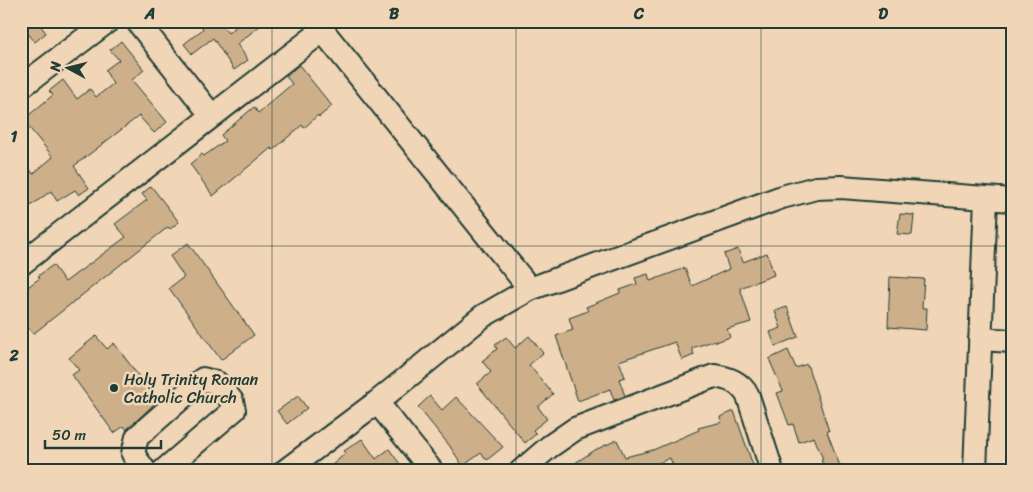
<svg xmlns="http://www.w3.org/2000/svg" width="1033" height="492" font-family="Sriracha,sans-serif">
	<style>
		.building { fill: #cdaf8a; stroke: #1f3d34 }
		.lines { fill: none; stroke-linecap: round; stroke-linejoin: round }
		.minor-casing { stroke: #1f3d34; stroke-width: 26 }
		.minor { stroke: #f1d5b7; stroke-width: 22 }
		.grid { fill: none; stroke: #1f3d34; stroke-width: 1; stroke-opacity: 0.55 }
		.poi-dot { fill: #1f3d34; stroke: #f1d5b7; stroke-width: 2 }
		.labels { text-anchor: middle; stroke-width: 5; stroke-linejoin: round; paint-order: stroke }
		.poi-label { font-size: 16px; fill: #1f3d34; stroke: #f1d5b7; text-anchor: start }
		.neatline { fill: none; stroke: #1f3d34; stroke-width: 2 }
		.grid-label { font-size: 16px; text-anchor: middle; font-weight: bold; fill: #1f3d34 }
	</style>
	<rect width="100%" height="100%" fill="#f1d5b7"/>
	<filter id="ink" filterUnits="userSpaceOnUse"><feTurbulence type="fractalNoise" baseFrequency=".02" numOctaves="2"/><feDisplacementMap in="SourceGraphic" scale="10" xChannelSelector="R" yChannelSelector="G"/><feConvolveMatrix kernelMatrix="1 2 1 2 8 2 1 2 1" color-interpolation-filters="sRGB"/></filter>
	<g filter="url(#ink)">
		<path class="building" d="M 21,21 L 37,21 L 46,33 L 35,42 L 21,25 Z
			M 198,21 L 218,21 L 228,33 L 243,21 L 266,21 L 237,44 L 248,60 L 234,70 L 213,38 L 192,54 L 184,44 L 203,29 Z
			M 121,41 L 144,70 L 132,80 L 167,122 L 154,133 L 139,116 L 74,166 L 89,188 L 79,195 L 75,190 L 57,201 L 51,191 L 21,213 L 21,155 L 33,174 L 53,157 L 23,120 L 53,95 L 49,91 L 63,80 L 77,99 L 90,89 L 96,97 L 113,84 L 105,70 L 119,60 L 110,50 Z
			M 299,65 L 332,106 L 319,117 L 318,115 L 304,128 L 302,125 L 273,150 L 271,148 L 213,196 L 190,164 L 202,154 L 204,156 L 225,141 L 221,135 L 254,107 L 258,113 L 292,84 L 286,76 Z
			M 151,186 L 179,222 L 170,229 L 168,227 L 33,334 L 21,318 L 21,292 L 40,278 L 38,276 L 53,265 L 65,282 L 126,237 L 115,224 L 147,200 L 142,194 Z
			M 900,214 L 914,215 L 912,235 L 897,234 Z
			M 188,243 L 254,335 L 221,360 L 169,288 L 184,277 L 170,256 Z
			M 738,249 L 743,262 L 767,253 L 774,275 L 740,288 L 751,322 L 727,329 L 730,337 L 716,342 L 716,340 L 692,348 L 694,355 L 682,360 L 675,342 L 619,361 L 625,377 L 619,379 L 625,396 L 614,400 L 610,389 L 578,401 L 556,336 L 573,330 L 569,318 L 588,311 L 586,307 L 620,293 L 620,290 L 637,284 L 635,278 L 648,274 L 650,281 L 685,268 L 692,286 L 729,269 L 724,254 Z
			M 890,277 L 924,279 L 922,308 L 927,308 L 926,330 L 888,327 Z
			M 787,307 L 798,337 L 775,346 L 770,332 L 781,328 L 775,311 Z
			M 96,336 L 107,349 L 114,343 L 157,401 L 127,430 L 124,426 L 114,433 L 72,375 L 79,370 L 69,358 Z
			M 529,336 L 543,353 L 529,365 L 553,394 L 538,407 L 547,419 L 533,430 L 536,434 L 525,443 L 477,384 L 491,372 L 482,361 L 497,349 L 495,345 L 506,337 L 515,348 Z
			M 788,350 L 796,368 L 807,364 L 829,431 L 827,432 L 840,466 L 825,471 L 821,459 L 823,459 L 814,437 L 799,442 L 793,424 L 789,425 L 777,393 L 783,391 L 769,359 Z
			M 298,396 L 307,408 L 287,424 L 277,411 Z
			M 430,396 L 442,410 L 456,397 L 503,447 L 487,460 L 481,453 L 463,466 L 449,445 L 418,407 Z
			M 734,411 L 755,471 L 675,471 L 670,458 L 641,471 L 563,471 L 595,450 L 617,440 L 625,457 L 653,450 L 699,430 L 698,428 L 722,422 L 720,417 Z
			M 362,439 L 376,459 L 389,449 L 405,471 L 325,471 L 346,453 L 344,451 Z"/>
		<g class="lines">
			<defs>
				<path id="minor" d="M 137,21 L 212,116
					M 315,21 L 530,289
					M 21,87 L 108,21
					M 21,264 L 322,31
					M 980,339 L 1012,341
					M 377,402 L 432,471
					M 145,471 L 133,454 L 137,437 L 203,379 L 217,383 L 232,401 L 234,410 L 163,471
					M 285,471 L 377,402 L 483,316 L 530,289 L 782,197 L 816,188 L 841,187 L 1012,200
					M 521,471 L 549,447 L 575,429 L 714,376 C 729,378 740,382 748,396 L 772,471
					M 975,471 L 986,198"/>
			</defs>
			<use href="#minor" class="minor-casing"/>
			<use href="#minor" class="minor"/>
		</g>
	</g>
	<path class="grid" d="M 272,21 L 272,471M 516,21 L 516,471M 761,21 L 761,471M 21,246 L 1012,246"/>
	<circle class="poi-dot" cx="114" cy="388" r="5"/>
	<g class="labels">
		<g class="poi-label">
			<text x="124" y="385">Holy Trinity Roman<tspan x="124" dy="18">Catholic Church</tspan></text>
		</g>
	</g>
	<rect width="1033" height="492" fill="none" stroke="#f1d5b7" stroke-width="55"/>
	<g transform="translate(68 68) rotate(277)" stroke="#f1d5b7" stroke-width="4" paint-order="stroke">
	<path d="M0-4L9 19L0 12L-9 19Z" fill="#1f3d34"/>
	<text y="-8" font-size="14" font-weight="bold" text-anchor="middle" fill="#1f3d34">N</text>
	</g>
	<path d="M45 440v8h116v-8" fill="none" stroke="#1f3d34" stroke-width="2.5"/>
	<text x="52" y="440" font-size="15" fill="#1f3d34" stroke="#f1d5b7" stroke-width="4" paint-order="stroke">50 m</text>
	<rect x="28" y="28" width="978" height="436" class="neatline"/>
	<g class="grid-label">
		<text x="150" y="19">A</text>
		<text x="394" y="19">B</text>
		<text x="639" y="19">C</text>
		<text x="883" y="19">D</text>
		<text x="14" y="142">1</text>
		<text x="14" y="361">2</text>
	</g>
</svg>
